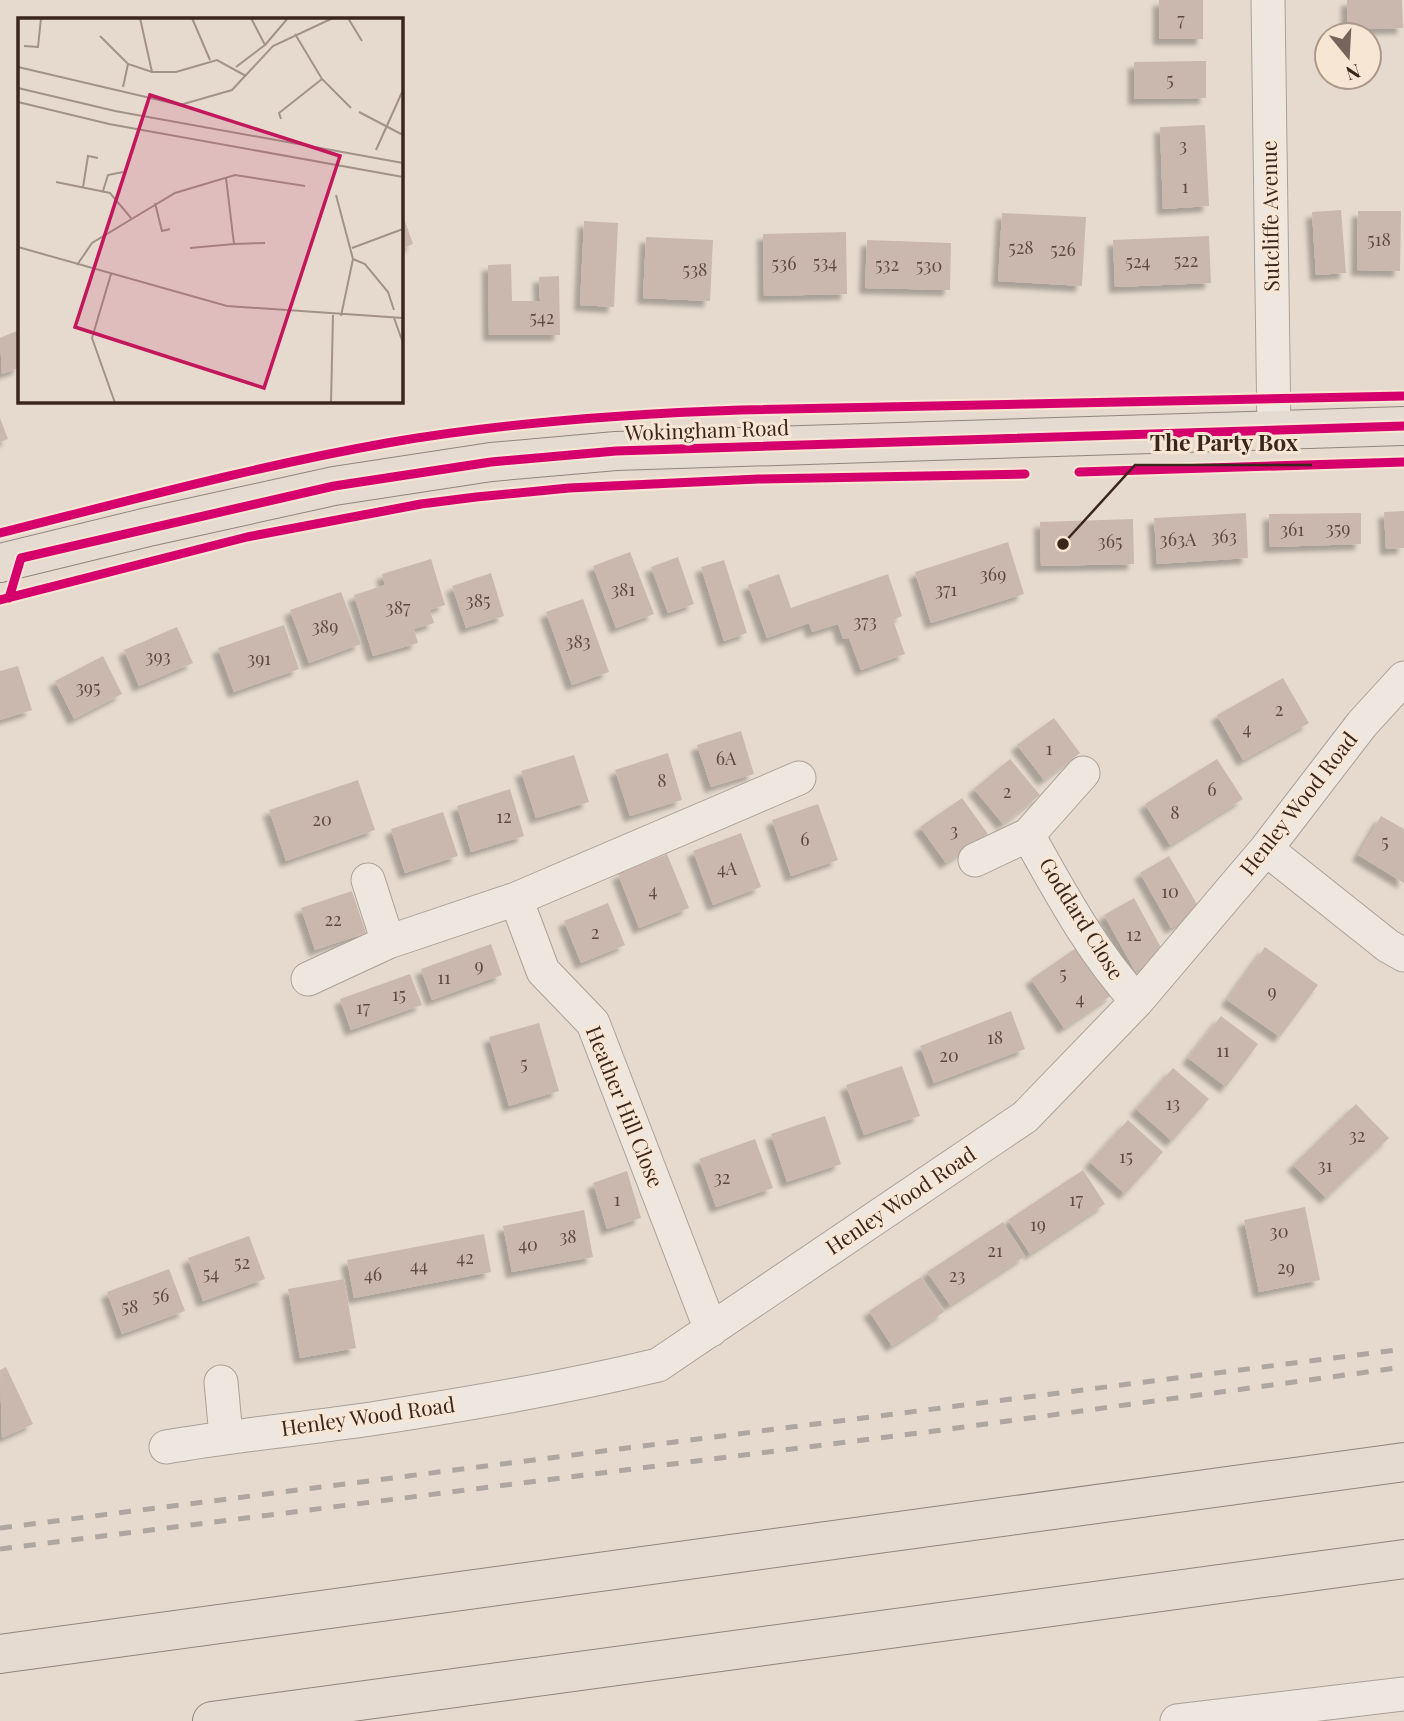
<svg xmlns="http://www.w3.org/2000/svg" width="1404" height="1721" font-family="'Playfair Display',serif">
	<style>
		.building { fill: #cab8af; filter: url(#shadow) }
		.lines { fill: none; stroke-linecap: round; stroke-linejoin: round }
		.street-casing { stroke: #aba097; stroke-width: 35 }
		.primary-casing { stroke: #91857e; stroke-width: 40 }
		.street { stroke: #eee7e0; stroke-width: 33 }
		.primary { stroke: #e5dbd1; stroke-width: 38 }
		.rail { stroke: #aea6a0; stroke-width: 5; stroke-dasharray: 12 12; stroke-linecap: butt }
		.cycleway-casing { stroke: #f7e6d4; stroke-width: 13 }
		.cycleway { stroke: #d6006c; stroke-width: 9 }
		.labels { text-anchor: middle; stroke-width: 6; stroke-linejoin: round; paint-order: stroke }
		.number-label { font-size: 18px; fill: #5f4a42 }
		.street-label { font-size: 21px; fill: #3b261e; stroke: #f7e6d4 }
		.inset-road { fill: none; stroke: #a29288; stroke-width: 2 }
		.view { fill: #c2185b; fill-opacity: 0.15; stroke: #c2185b; stroke-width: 3.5 }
		.inset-edge { fill: none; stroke: #3b261e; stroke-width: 3.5 }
		.leader { fill: none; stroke: #3b261e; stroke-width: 2.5 }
		.callout-dot { fill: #3b261e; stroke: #f7e6d4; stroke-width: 2.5 }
		.callout-label { font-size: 23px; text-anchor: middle; font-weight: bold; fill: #3b261e; stroke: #f7e6d4; stroke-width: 6; stroke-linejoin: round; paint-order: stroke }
	</style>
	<defs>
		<filter id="shadow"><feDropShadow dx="-6" dy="6" stdDeviation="2" flood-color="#0004"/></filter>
	</defs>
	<rect width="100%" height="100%" fill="#e6dace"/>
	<path class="building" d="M 1159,0 L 1203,0 L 1203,39 L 1159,39 Z
		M 1347,0 L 1402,0 L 1403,28 L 1347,29 Z
		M 1206,61 L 1206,98 L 1134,99 L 1134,62 Z
		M 1205,125 L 1209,206 L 1163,209 L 1160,127 Z
		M 401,210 L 413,244 L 401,249 Z
		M 1341,210 L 1346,273 L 1316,275 L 1312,212 Z
		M 1358,211 L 1401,211 L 1400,271 L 1357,270 Z
		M 1002,213 L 1086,217 L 1082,286 L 998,281 Z
		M 584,221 L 618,223 L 614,307 L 580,305 Z
		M 846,232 L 847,294 L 764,296 L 763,234 Z
		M 1209,236 L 1211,283 L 1115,287 L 1113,240 Z
		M 646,237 L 713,240 L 710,301 L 643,298 Z
		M 867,240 L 951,243 L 950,290 L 865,288 Z
		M 511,264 L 512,301 L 540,301 L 539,277 L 559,276 L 560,335 L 489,335 L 488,265 Z
		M 19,330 L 19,368 L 2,374 L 0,338 Z
		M 0,418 L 8,439 L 0,442 Z
		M 1404,511 L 1404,548 L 1386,549 L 1384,512 Z
		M 1246,513 L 1248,558 L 1157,564 L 1154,518 Z
		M 1361,513 L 1361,544 L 1270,547 L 1269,514 Z
		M 1133,519 L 1134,564 L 1041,566 L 1040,522 Z
		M 1008,542 L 1024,594 L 931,623 L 915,572 Z
		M 630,552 L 654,614 L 616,628 L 593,566 Z
		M 678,557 L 694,604 L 668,613 L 651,567 Z
		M 431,559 L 445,605 L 430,610 L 434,623 L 414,629 L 418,643 L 373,656 L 354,595 L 385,585 L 382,574 Z
		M 724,560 L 747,633 L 724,641 L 701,567 Z
		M 491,573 L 504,616 L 466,628 L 452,586 Z
		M 779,574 L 791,608 L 888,574 L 902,616 L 893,620 L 905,654 L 861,670 L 849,638 L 843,639 L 838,624 L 812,632 L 809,623 L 767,638 L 748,585 Z
		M 341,592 L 361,644 L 309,663 L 290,610 Z
		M 583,599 L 609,672 L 572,685 L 546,612 Z
		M 284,625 L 299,669 L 234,692 L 218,648 Z
		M 177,627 L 193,663 L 139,686 L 124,650 Z
		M 103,656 L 122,694 L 74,719 L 55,681 Z
		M 18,666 L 32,710 L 0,720 L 0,671 Z
		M 1283,678 L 1309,723 L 1243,760 L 1217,715 Z
		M 1054,718 L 1080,753 L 1044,780 L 1017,745 Z
		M 741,731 L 754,774 L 711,787 L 697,745 Z
		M 668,753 L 682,800 L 630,816 L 615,770 Z
		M 574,755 L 589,802 L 536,818 L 521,771 Z
		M 1010,759 L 1040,795 L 1003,824 L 974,789 Z
		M 1217,759 L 1243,799 L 1170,845 L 1145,804 Z
		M 358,780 L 375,830 L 286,861 L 269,810 Z
		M 510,789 L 524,836 L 471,852 L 457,806 Z
		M 962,798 L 988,834 L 946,863 L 920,827 Z
		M 818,804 L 838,860 L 791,876 L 772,820 Z
		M 443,812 L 458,856 L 405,873 L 391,829 Z
		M 1381,816 L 1404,829 L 1404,883 L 1358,855 Z
		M 741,833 L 761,887 L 713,905 L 693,851 Z
		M 667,854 L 689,908 L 639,928 L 618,874 Z
		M 1169,856 L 1201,911 L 1171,928 L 1140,873 Z
		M 352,891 L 366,933 L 315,950 L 301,908 Z
		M 1134,898 L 1165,955 L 1135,971 L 1104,915 Z
		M 608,903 L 625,945 L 581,963 L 564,921 Z
		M 491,944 L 502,975 L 432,1000 L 421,969 Z
		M 1079,946 L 1112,995 L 1064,1028 L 1031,979 Z
		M 1265,947 L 1318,985 L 1280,1037 L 1227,1000 Z
		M 410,974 L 422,1005 L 351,1030 L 340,999 Z
		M 1011,1011 L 1025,1049 L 934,1083 L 920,1046 Z
		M 1221,1016 L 1258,1044 L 1226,1087 L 1188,1058 Z
		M 539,1023 L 559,1091 L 509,1106 L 489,1037 Z
		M 902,1066 L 920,1116 L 864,1135 L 846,1085 Z
		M 1173,1068 L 1209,1099 L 1172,1141 L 1136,1109 Z
		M 1356,1104 L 1389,1138 L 1326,1198 L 1293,1165 Z
		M 825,1116 L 841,1164 L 787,1182 L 771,1134 Z
		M 1128,1120 L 1163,1152 L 1125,1194 L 1090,1162 Z
		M 755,1139 L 773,1188 L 716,1207 L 699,1159 Z
		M 1083,1170 L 1105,1204 L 1030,1254 L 1008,1220 Z
		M 627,1171 L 641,1218 L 607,1229 L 593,1183 Z
		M 1305,1207 L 1320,1280 L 1259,1292 L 1244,1220 Z
		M 584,1210 L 593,1257 L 512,1272 L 503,1226 Z
		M 1003,1222 L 1025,1256 L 950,1305 L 927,1272 Z
		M 484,1234 L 491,1272 L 354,1298 L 347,1260 Z
		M 249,1236 L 265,1279 L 203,1301 L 188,1258 Z
		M 169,1269 L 185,1311 L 122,1334 L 107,1292 Z
		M 921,1277 L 944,1312 L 892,1346 L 869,1311 Z
		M 344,1279 L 356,1348 L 300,1358 L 288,1289 Z
		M 6,1367 L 33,1424 L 2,1438 L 0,1370 Z"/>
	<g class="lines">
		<defs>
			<path id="street" d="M 1268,0 L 1274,432
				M 1028,835 L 1083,773
				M 1266,849 L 1388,946 L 1404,955
				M 975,860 L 1028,835 C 1060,892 1092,952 1137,1001
				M 368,880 L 388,942
				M 516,899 L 799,778
				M 308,979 L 388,942 L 516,899 L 543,971 L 593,1023 L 711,1330
				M 221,1382 L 226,1436
				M 166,1447 C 234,1435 302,1429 371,1419 C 467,1404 563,1388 658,1365 L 1025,1117 L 1137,1001 L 1266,849 L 1362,724 L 1404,678
				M 1177,1721 L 1404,1694"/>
			<path id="primary" d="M 0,563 L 148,527 L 334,486 L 491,462 L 616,451 L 1404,426
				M 0,1654 L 1404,1462
				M 212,1721 L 1404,1559"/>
		</defs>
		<use href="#street" class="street-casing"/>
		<use href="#primary" class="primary-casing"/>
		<use href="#street" class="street"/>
		<use href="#primary" class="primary"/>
		<path class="rail" d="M 0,1528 L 1404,1349
			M 0,1549 L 942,1430 L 1404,1367"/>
		<defs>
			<path id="cycleway" d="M 1079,472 L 1404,462
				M 0,533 C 128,501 257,466 387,443 C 503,423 622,414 740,410 L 1404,396
				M 9,598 L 21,558 L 334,486 L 491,462 L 616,451 L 1404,426
				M 0,600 L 247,537 L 421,504 L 476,497 L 569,488 L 758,479 L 1025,474"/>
		</defs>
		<use href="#cycleway" class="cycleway-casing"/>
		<use href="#cycleway" class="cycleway"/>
	</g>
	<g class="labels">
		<g class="number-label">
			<text x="1181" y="26">7</text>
			<text x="1170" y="86">5</text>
			<text x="1183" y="152">3</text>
			<text x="1185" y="193">1</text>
			<text x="1379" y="246">518</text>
			<text x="1021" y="254">528</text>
			<text x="1063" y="256">526</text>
			<text x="1186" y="267">522</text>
			<text x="1138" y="268">524</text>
			<text x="825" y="269">534</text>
			<text x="784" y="270">536</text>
			<text x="887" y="271">532</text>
			<text x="929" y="272">530</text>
			<text x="695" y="276">538</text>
			<text x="542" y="324">542</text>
			<text x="1338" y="535">359</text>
			<text x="1292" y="536">361</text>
			<text x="1224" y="543">363</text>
			<text x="1178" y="546">363A</text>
			<text x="1110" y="548">365</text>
			<text x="993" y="581">369</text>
			<text x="623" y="596">381</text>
			<text x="946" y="596">371</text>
			<text x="478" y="607">385</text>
			<text x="398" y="614">387</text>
			<text x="865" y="628">373</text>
			<text x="325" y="633">389</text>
			<text x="578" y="648">383</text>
			<text x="158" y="663">393</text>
			<text x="259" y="665">391</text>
			<text x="88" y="694">395</text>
			<text x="1279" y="716">2</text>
			<text x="1247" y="735">4</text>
			<text x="1049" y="755">1</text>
			<text x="726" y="765">6A</text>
			<text x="662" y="787">8</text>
			<text x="1212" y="796">6</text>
			<text x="1007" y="798">2</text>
			<text x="1175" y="819">8</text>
			<text x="504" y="823">12</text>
			<text x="322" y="826">20</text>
			<text x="954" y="837">3</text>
			<text x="805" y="846">6</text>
			<text x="1385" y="848">5</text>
			<text x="727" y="875">4A</text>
			<text x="653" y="897">4</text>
			<text x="1170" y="898">10</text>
			<text x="333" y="926">22</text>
			<text x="595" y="939">2</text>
			<text x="1134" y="941">12</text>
			<text x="479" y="972">9</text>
			<text x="1063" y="980">5</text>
			<text x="444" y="984">11</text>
			<text x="1272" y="998">9</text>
			<text x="399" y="1001">15</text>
			<text x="1080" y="1005">4</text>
			<text x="363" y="1014">17</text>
			<text x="995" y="1044">18</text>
			<text x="1223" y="1057">11</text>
			<text x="949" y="1062">20</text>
			<text x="524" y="1070">5</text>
			<text x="1173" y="1110">13</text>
			<text x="1357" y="1142">32</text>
			<text x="1126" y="1163">15</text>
			<text x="1325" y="1172">31</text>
			<text x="722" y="1184">32</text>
			<text x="617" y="1206">1</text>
			<text x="1076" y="1206">17</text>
			<text x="1038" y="1231">19</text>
			<text x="1279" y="1238">30</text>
			<text x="568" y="1243">38</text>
			<text x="528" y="1251">40</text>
			<text x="995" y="1257">21</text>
			<text x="465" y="1264">42</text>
			<text x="242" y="1269">52</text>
			<text x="419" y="1272">44</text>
			<text x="1286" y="1274">29</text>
			<text x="211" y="1280">54</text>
			<text x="373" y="1281">46</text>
			<text x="957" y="1282">23</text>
			<text x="161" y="1302">56</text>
			<text x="130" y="1313">58</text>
		</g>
		<g class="street-label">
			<text transform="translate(1271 216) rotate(-91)" y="7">Sutcliffe Avenue</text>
			<text transform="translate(707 431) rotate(-2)" y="7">Wokingham Road</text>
			<text transform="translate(1299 804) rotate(-52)" y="7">Henley Wood Road</text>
			<text transform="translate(1081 919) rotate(58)" y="7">Goddard Close</text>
			<text transform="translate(624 1107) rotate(68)" y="7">Heather Hill Close</text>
			<text transform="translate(901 1201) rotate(-34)" y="7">Henley Wood Road</text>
			<text transform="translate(368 1417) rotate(-8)" y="7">Henley Wood Road</text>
		</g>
	</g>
	<g transform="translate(18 18)">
		<rect width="385" height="385" fill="#e6dace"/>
		<path class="inset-road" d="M 122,0 L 134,54M 174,0 L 192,42M 330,0 L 344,23M 277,16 L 304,61 L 333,90M 82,18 L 110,46 L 134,54 L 158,54 L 199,42 L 228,58M 247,27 L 270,0M 6,28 L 20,29 L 23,0M 0,49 L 162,87 L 214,72 L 255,28 L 315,0M 218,49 L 247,27 L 233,0M 105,69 L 110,46M 0,70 L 97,93 L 385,145M 0,84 L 91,106 L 385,159M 341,94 L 385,117M 263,101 L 261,95 L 304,61M 358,132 L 385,72M 208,160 L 216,226 L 247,225M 38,164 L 92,175 L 113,200M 65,169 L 70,138 L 80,140M 85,173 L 90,157 L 105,154M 318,177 L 335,241 L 323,298M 137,185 L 144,213 L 152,211M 0,229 L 209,288 L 385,300M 172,230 L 216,226M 334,230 L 385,211M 335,241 L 347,246 L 370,274 L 376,292M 59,247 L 74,225 L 157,175 L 217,157 L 287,168M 93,256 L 74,320 L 97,385M 376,300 L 385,325M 313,385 L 315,297"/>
		<path class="view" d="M 132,77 L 322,138 L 246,370 L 57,309 Z"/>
		<rect width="385" height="385" class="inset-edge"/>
	</g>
	<path class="leader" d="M1063 544L1135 465H1312"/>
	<circle class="callout-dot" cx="1063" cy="544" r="7"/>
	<g class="callout-label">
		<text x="1224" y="451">The Party Box</text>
	</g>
	<g transform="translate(1348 56) rotate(162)"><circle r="33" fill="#f7e6d4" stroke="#ac998b" stroke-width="2"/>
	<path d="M0-5L12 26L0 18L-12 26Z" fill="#77655c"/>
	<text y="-10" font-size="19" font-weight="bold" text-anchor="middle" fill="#3b261e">N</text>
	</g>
</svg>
